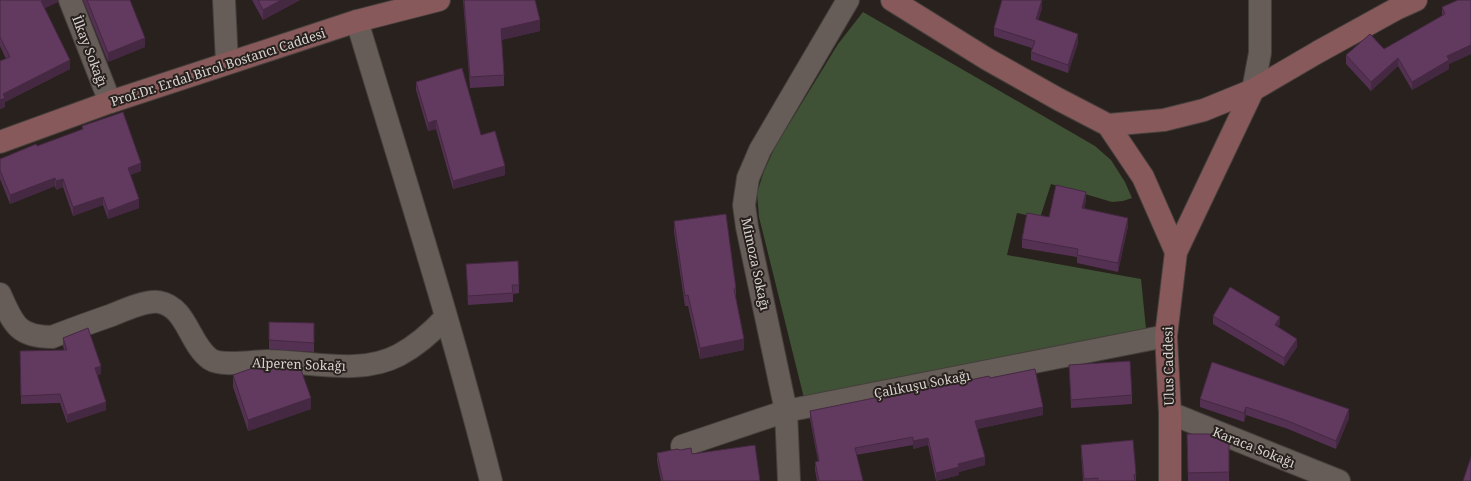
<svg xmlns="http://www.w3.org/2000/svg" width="1471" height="481" font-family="'Noto Serif',serif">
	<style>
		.green { fill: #3f5235 }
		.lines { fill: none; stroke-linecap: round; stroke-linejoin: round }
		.street-casing { stroke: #453f3c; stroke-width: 24 }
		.secondary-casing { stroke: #453f3c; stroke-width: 24 }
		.street { stroke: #665d58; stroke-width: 22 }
		.secondary { stroke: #87595a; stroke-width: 22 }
		.wall { fill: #543152 }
		.shaded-wall { fill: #452842 }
		.building { fill: #62395f; stroke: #452842 }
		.labels { text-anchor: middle; stroke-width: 4; stroke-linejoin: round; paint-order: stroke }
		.street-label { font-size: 13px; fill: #d8d3d1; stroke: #28211d }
	</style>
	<rect width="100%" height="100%" fill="#28211d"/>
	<path class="green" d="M 863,12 L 1095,146 L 1111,160 L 1125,182 L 1132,198 L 1123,201 L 1112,202 L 1051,184 L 1040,218 L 1017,213 L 1007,255 L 1141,279 L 1146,329 L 804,398 L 759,217 L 757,193 L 764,171 L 775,147 L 838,44 Z"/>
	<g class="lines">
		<defs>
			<path id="street" d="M 70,0 L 110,102
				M 224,0 L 227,63
				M 357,21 C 403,174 452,326 491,481
				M 1253,90 L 1260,53 L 1260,0
				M 0,294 C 13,323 17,337 52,337 C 72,329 92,322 112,315 C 124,310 146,300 159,302 C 187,307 189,344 210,359 C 222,367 253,361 267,361 C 309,361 360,376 399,355 C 418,345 432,332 446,317
				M 1170,413 L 1339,481
				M 682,446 L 786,411 L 1166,336
				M 789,481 L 786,411 L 747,227 L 744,205 L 748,178 L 760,150 L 848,0"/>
			<path id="secondary" d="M 892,0 L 987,59 L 1058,99 L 1108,125 L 1164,120 L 1204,110 L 1253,90 L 1318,52 L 1396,9 L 1416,0
				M 1108,125 L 1143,177 L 1176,252 L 1253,90
				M 0,142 L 110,102 L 357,21 L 439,0
				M 1170,481 L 1170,413 L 1166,336 L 1176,252"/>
		</defs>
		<use href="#street" class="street-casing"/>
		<use href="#secondary" class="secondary-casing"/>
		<use href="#street" class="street"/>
		<use href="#secondary" class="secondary"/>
	</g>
	<path class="wall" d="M 0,0 L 58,0 L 58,2 L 45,8 L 70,69 L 5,102 L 5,107 L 0,109 L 6,59 L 0,46 Z
		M 83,0 L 130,0 L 145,47 L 108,62 Z
		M 252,0 L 300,0 L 263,20 Z
		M 463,0 L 535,0 L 540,31 L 501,40 L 504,75 L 504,86 L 470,88 Z
		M 1471,0 L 1471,54 L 1449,64 L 1449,69 L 1412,90 L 1398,66 L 1371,91 L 1346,64 L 1346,55 L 1384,49 L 1442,16 L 1442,7 Z
		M 1042,8 L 1038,20 L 1078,43 L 1068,73 L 1031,60 L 1031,52 L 1032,48 L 994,36 L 994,28 Z
		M 416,82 L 481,135 L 505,175 L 453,189 L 436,129 L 428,131 L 416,90 Z
		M 82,126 L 141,171 L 130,175 L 139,208 L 108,219 L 103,205 L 73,216 L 63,187 L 56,190 L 55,186 L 10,204 L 0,179 L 0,159 L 37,146 L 82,130 Z
		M 1086,200 L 1084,209 L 1128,226 L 1118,272 L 1077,263 L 1077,257 L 1022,248 L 1022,239 L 1049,217 Z
		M 674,221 L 736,289 L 736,298 L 744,350 L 700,359 L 688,306 L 685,306 L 674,232 Z
		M 466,264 L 519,285 L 519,293 L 513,294 L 513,302 L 468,305 Z
		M 1213,316 L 1280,324 L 1278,327 L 1297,347 L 1284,366 L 1213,324 Z
		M 314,323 L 314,352 L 269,349 L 269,340 Z
		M 63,338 L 101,374 L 97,375 L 106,410 L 67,423 L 60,403 L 21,404 L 20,360 L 64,350 L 63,346 Z
		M 1069,365 L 1132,395 L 1132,404 L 1071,408 Z
		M 233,375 L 311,409 L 248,431 L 233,387 Z
		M 885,398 L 1043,415 L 977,429 L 985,465 L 959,472 L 959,475 L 936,481 L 928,445 L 913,449 L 913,445 L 856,455 L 863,481 L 817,481 L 815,470 L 815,462 L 818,461 L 810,419 L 810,411 Z
		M 1200,399 L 1349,418 L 1336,449 L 1288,429 L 1246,415 L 1244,422 L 1200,407 Z
		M 1187,434 L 1229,442 L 1229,481 L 1188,481 Z
		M 1081,445 L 1136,474 L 1136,481 L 1083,481 L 1081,453 Z
		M 657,453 L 692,454 L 760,481 L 661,481 L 657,461 Z"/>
	<path class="shaded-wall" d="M 43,0 L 58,0 L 58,2 L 41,10 L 41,1 Z
		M 281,0 L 300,0 L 263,20 L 263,10 Z
		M 1042,0 L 1042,8 L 1036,28 L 1036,19 Z
		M 540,20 L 540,31 L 501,40 L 501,29 Z
		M 1078,34 L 1078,43 L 1068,73 L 1068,65 Z
		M 145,38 L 145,47 L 108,62 L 108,53 Z
		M 1471,45 L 1471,54 L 1449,64 L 1449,69 L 1412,90 L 1412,82 L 1447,56 Z
		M 1398,58 L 1398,66 L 1371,91 L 1371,82 Z
		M 70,60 L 70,69 L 5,102 L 5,107 L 0,109 L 0,100 L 3,94 Z
		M 436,120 L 436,129 L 428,131 L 428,123 Z
		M 141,163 L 141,171 L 128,176 L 128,168 Z
		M 505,166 L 505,175 L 453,189 L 453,181 Z
		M 55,178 L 55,186 L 10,204 L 10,195 Z
		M 63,179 L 63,187 L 56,190 L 56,181 Z
		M 1086,192 L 1086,200 L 1082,217 L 1082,208 Z
		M 103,197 L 103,205 L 73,216 L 73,207 Z
		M 139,199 L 139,208 L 108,219 L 108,211 Z
		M 1128,218 L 1128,226 L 1118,272 L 1118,263 Z
		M 1280,317 L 1280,324 L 1275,333 L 1275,325 Z
		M 744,339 L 744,350 L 700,359 L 700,348 Z
		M 1297,339 L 1297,347 L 1284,366 L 1284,358 Z
		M 101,366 L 101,374 L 95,376 L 95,368 Z
		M 311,398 L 311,409 L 248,431 L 248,420 Z
		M 106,402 L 106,410 L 67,423 L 67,415 Z
		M 1043,407 L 1043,415 L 975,429 L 975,421 Z
		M 1246,407 L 1246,415 L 1244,422 L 1244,413 Z
		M 1349,409 L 1349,418 L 1336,449 L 1336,441 Z
		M 928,438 L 928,445 L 913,449 L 913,441 Z
		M 985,457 L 985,465 L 959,472 L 959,475 L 936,481 L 936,473 L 958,464 Z"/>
	<path class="building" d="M 0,0 L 43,0 L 41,1 L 70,60 L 3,94 L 5,98 L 0,100 L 0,61 L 10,57 L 0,37 Z
		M 87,0 L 130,0 L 145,38 L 108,53 Z
		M 258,0 L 281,0 L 263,10 Z
		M 464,0 L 535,0 L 540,20 L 501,29 L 504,75 L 470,77 Z
		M 1002,0 L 1042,0 L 1036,19 L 1078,34 L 1068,65 L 1031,52 L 1035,41 L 994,28 Z
		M 1458,0 L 1471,0 L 1471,45 L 1447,56 L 1449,60 L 1412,82 L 1398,58 L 1371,82 L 1346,55 L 1370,34 L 1384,49 L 1445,14 L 1442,7 Z
		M 462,68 L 481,135 L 495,131 L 505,166 L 453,181 L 436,120 L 428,123 L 416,82 Z
		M 123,112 L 141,163 L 128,168 L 139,199 L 108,211 L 103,197 L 73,207 L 63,179 L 56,181 L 55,178 L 10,195 L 0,170 L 0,159 L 36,144 L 37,146 L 83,129 L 82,126 Z
		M 1056,185 L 1086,192 L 1082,208 L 1128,218 L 1118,263 L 1077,255 L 1078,249 L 1022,239 L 1027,213 L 1049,217 Z
		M 726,214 L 736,289 L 734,289 L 744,339 L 700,348 L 688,295 L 685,296 L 674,221 Z
		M 518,261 L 519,285 L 512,285 L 513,293 L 468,296 L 466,264 Z
		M 1230,287 L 1280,317 L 1275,325 L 1297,339 L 1284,358 L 1213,316 Z
		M 269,322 L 314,323 L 314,343 L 269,340 Z
		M 88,328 L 101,366 L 95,368 L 106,402 L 67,415 L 60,394 L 21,396 L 20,351 L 67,350 L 63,338 Z
		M 1130,361 L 1132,395 L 1071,400 L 1069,365 Z
		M 267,362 L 299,364 L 311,398 L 248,420 L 233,375 L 267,363 Z
		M 1212,362 L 1349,409 L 1336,441 L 1288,421 L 1246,407 L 1244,413 L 1200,399 Z
		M 1035,369 L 1043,407 L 975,421 L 985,457 L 958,464 L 959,467 L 936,473 L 928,438 L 913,441 L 913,437 L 855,448 L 863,481 L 819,481 L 815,462 L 819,461 L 810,411 L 884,396 L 885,398 L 989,376 L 990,378 Z
		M 1187,434 L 1209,434 L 1229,442 L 1229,472 L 1188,473 Z
		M 1133,440 L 1136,474 L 1134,475 L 1135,481 L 1098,481 L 1098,478 L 1084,479 L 1081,445 Z
		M 755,445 L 760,481 L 663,481 L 657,453 L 677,449 L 680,450 L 691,448 L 692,454 Z
		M 1471,457 L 1471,481 L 1463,481 Z"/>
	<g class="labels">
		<g class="street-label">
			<text transform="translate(90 51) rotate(69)" y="5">İlkay Sokağı</text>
			<text transform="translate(218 67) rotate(-18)" y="5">Prof.Dr. Erdal Birol Bostancı Caddesi</text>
			<text transform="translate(756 264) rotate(78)" y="5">Mimoza Sokağı</text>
			<text transform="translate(299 364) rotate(2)" y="5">Alperen Sokağı</text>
			<text transform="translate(1168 366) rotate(-91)" y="5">Ulus Caddesi</text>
			<text transform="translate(922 384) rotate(-11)" y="5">Çalıkuşu Sokağı</text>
			<text transform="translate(1254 447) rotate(22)" y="5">Karaca Sokağı</text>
		</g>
	</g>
</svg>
